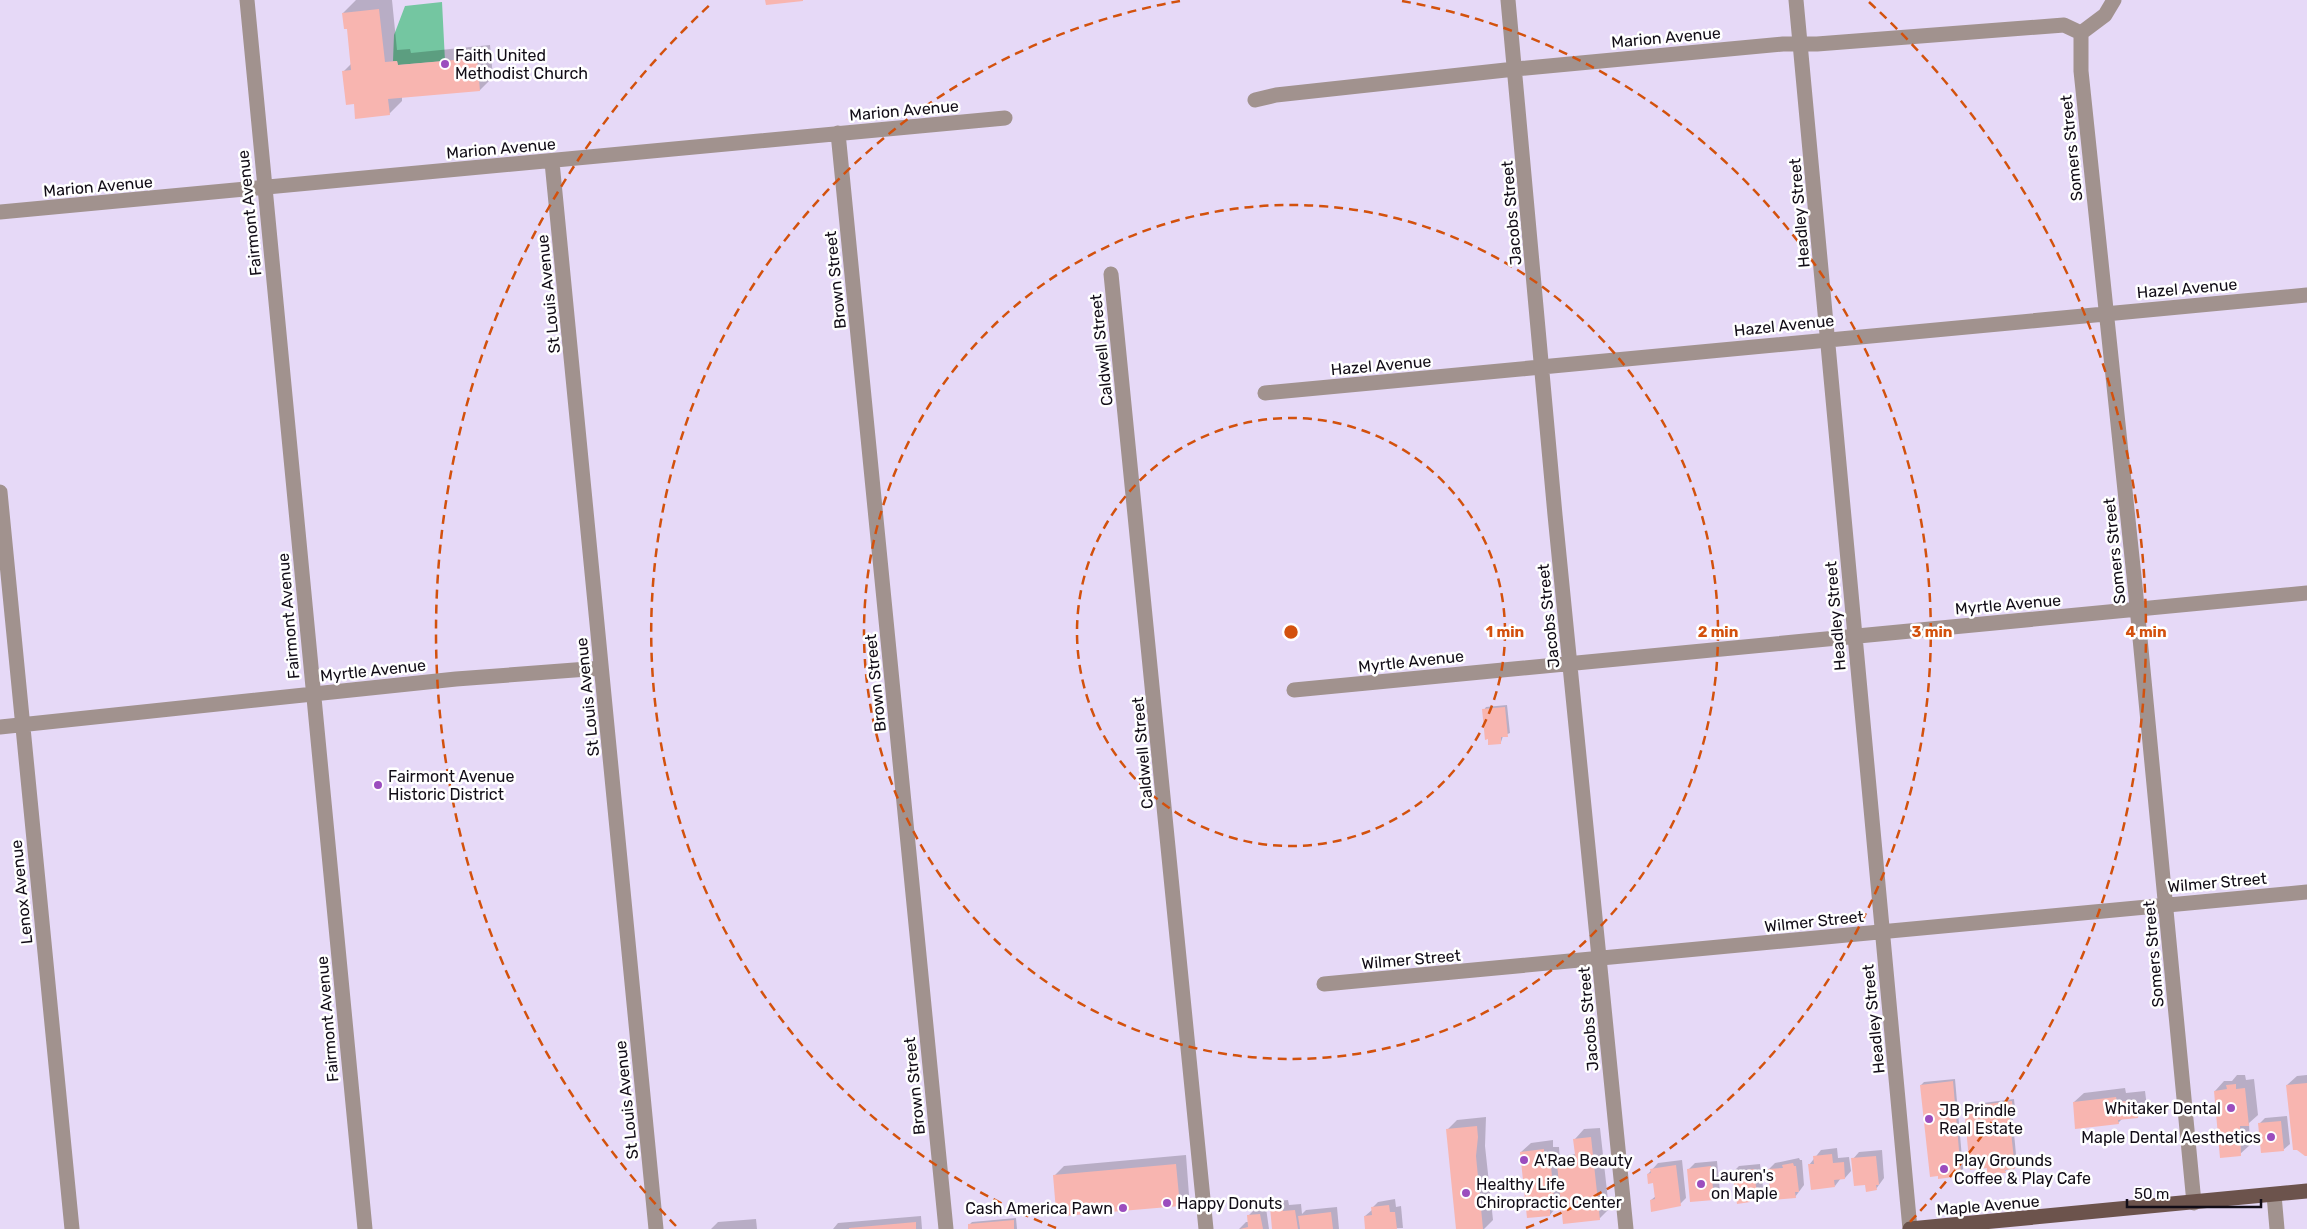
<svg xmlns="http://www.w3.org/2000/svg" width="2307" height="1229" font-family="Rubik,sans-serif">
	<style>
		.green { fill: #74c6a1 }
		.shadow { fill: #0003 }
		.building { fill: #f8b5b0 }
		.lines { fill: none; stroke-linecap: round; stroke-linejoin: round }
		.minor { stroke: #a1928e; stroke-width: 15 }
		.major { stroke: #6c534c; stroke-width: 15 }
		.ring { fill: none; stroke: #d3510d; stroke-width: 2.5; stroke-dasharray: 9 6 }
		.poi-dot { fill: #9b4dbe; stroke: #fff; stroke-width: 2 }
		.labels { text-anchor: middle; stroke-width: 5; stroke-linejoin: round; paint-order: stroke }
		.street-label { font-size: 16px; fill: #120d17; stroke: #fff }
		.poi-label { font-size: 16px; fill: #120d17; stroke: #fff; text-anchor: start }
		.centre { fill: #d3510d; stroke: #fff; stroke-width: 2.5 }
		.ring-label { font-size: 15px; text-anchor: middle; font-weight: bold; fill: #d3510d; stroke: #fff; stroke-width: 5; stroke-linejoin: round; paint-order: stroke }
	</style>
	<rect width="100%" height="100%" fill="#e6d9f7"/>
	<path class="green" d="M 442,2 L 445,61 L 398,65 L 397,61 L 393,61 L 394,35 L 405,6 Z"/>
	<path class="shadow" d="M 356,0 L 392,0 L 397,50 L 410,49 L 411,53 L 490,45 L 493,77 L 480,90 L 402,97 L 402,101 L 389,114 L 355,103 L 344,71 L 352,63 L 349,27 L 343,13 Z
		M 1507,705 L 1510,733 L 1503,736 L 1501,742 L 1489,738 L 1484,710 L 1486,707 Z
		M 2237,1075 L 2245,1075 L 2246,1080 L 2254,1079 L 2258,1115 L 2249,1123 L 2250,1145 L 2240,1154 L 2215,1091 L 2224,1081 L 2232,1081 Z
		M 2307,1075 L 2307,1155 L 2287,1085 L 2297,1076 Z
		M 1955,1079 L 1963,1169 L 1954,1176 L 1921,1085 L 1924,1082 Z
		M 2125,1088 L 2126,1093 L 2145,1091 L 2147,1107 L 2137,1117 L 2123,1118 L 2118,1123 L 2074,1102 L 2084,1093 Z
		M 2014,1099 L 2015,1109 L 2012,1112 L 2017,1165 L 2005,1171 L 1988,1167 L 1965,1108 L 1968,1105 Z
		M 2287,1116 L 2290,1144 L 2283,1150 L 2259,1124 L 2265,1118 Z
		M 1486,1117 L 1485,1146 L 1493,1220 L 1484,1229 L 1457,1229 L 1447,1130 L 1457,1120 Z
		M 1600,1128 L 1609,1209 L 1599,1219 L 1562,1200 L 1550,1215 L 1521,1152 L 1531,1143 L 1553,1140 L 1553,1147 L 1559,1147 L 1560,1162 L 1568,1155 L 1576,1154 L 1575,1139 L 1584,1129 Z
		M 1837,1148 L 1838,1158 L 1849,1157 L 1851,1171 L 1845,1178 L 1841,1178 L 1835,1186 L 1809,1165 L 1821,1150 Z
		M 1882,1150 L 1884,1178 L 1876,1189 L 1866,1184 L 1853,1159 L 1859,1152 Z
		M 1186,1155 L 1189,1195 L 1180,1205 L 1054,1176 L 1064,1166 Z
		M 1799,1158 L 1800,1160 L 1802,1160 L 1804,1185 L 1795,1197 L 1769,1169 L 1775,1163 Z
		M 1682,1160 L 1686,1198 L 1680,1204 L 1653,1211 L 1651,1200 L 1656,1196 L 1654,1182 L 1648,1174 L 1658,1163 Z
		M 1717,1161 L 1720,1192 L 1714,1199 L 1689,1169 L 1695,1163 Z
		M 1760,1164 L 1763,1187 L 1750,1201 L 1733,1172 L 1739,1166 Z
		M 1395,1199 L 1396,1207 L 1401,1206 L 1403,1228 L 1366,1229 L 1365,1216 L 1372,1210 L 1372,1208 L 1378,1202 Z
		M 1288,1200 L 1289,1205 L 1301,1204 L 1302,1214 L 1306,1210 L 1337,1207 L 1339,1229 L 1273,1229 L 1271,1207 L 1277,1201 Z
		M 1266,1208 L 1269,1229 L 1239,1229 L 1246,1222 L 1249,1222 L 1248,1216 L 1254,1210 Z
		M 921,1216 L 922,1229 L 833,1229 L 838,1223 Z
		M 1016,1218 L 1017,1229 L 970,1229 L 969,1225 L 972,1222 Z
		M 756,1219 L 757,1229 L 711,1229 L 718,1222 Z"/>
	<path class="building" d="M 765,0 L 803,0 L 803,1 L 766,5 Z
		M 379,9 L 385,62 L 397,61 L 398,65 L 477,58 L 480,91 L 388,99 L 390,115 L 355,119 L 354,104 L 346,105 L 342,71 L 351,70 L 347,29 L 344,29 L 342,13 Z
		M 1505,707 L 1508,737 L 1501,737 L 1501,744 L 1488,745 L 1488,739 L 1485,740 L 1482,709 Z
		M 1953,1081 L 1961,1173 L 1954,1174 L 1954,1177 L 1938,1179 L 1938,1176 L 1930,1177 L 1920,1085 Z
		M 2307,1083 L 2307,1156 L 2305,1156 L 2297,1150 L 2293,1150 L 2286,1085 Z
		M 2236,1084 L 2236,1089 L 2245,1088 L 2249,1126 L 2240,1126 L 2241,1156 L 2220,1158 L 2214,1091 L 2227,1089 L 2226,1085 Z
		M 2116,1097 L 2117,1102 L 2136,1100 L 2138,1118 L 2118,1120 L 2119,1124 L 2075,1129 L 2073,1102 Z
		M 2012,1101 L 2013,1113 L 2009,1113 L 2015,1169 L 2005,1170 L 2006,1173 L 1987,1174 L 1987,1168 L 1970,1170 L 1964,1107 Z
		M 2281,1121 L 2284,1151 L 2261,1153 L 2258,1123 Z
		M 1477,1126 L 1478,1137 L 1476,1156 L 1483,1229 L 1456,1229 L 1446,1129 Z
		M 1591,1137 L 1600,1220 L 1563,1224 L 1557,1164 L 1576,1162 L 1573,1139 Z
		M 1544,1149 L 1544,1156 L 1550,1155 L 1555,1209 L 1550,1209 L 1550,1216 L 1527,1218 L 1520,1152 Z
		M 1832,1154 L 1833,1163 L 1844,1162 L 1845,1179 L 1834,1180 L 1835,1187 L 1811,1190 L 1808,1164 L 1814,1164 L 1813,1156 Z
		M 1876,1156 L 1879,1185 L 1876,1185 L 1877,1190 L 1866,1192 L 1865,1185 L 1854,1186 L 1851,1158 Z
		M 1793,1163 L 1794,1166 L 1796,1166 L 1799,1192 L 1795,1192 L 1796,1198 L 1773,1200 L 1773,1194 L 1770,1194 L 1768,1169 L 1783,1168 L 1782,1165 Z
		M 1176,1164 L 1180,1206 L 1063,1216 L 1056,1211 L 1053,1175 Z
		M 1676,1165 L 1681,1206 L 1651,1212 L 1650,1200 L 1655,1199 L 1653,1183 L 1648,1184 L 1647,1174 L 1651,1173 L 1650,1169 Z
		M 1711,1166 L 1714,1200 L 1690,1202 L 1687,1169 Z
		M 1754,1169 L 1757,1195 L 1749,1196 L 1750,1202 L 1737,1204 L 1732,1172 Z
		M 1282,1205 L 1283,1211 L 1295,1210 L 1298,1229 L 1272,1229 L 1270,1207 Z
		M 1389,1205 L 1390,1212 L 1395,1212 L 1397,1229 L 1365,1229 L 1364,1216 L 1372,1215 L 1371,1207 Z
		M 1331,1212 L 1333,1229 L 1300,1229 L 1298,1216 Z
		M 1260,1214 L 1263,1229 L 1240,1229 L 1248,1227 L 1247,1215 Z
		M 1014,1220 L 1014,1229 L 968,1229 L 968,1224 Z
		M 916,1222 L 916,1229 L 849,1229 L 849,1228 Z"/>
	<g class="lines">
		<path class="minor" d="M 247,0 L 365,1229
			M 1508,0 L 1555,515 L 1626,1229
			M 1796,0 L 1910,1229
			M 2114,0 L 2105,15 L 2081,33 L 2081,71 L 2135,586 L 2194,1203
			M 1255,100 L 1276,95 L 1515,69 L 1783,44 L 1817,44 L 2064,25 L 2081,33
			M 838,133 L 946,1229
			M 552,162 L 656,1229
			M 0,212 L 1005,118
			M 1111,274 L 1206,1229
			M 1265,393 C 1612,361 1959,325 2307,295
			M 0,492 L 72,1229
			M 1294,690 L 2307,593
			M 0,727 L 456,679 L 601,668
			M 1324,984 L 2307,892
			M 2274,1195 L 2277,1229"/>
		<path class="major" d="M 1910,1229 L 2307,1191"/>
	</g>
	<g class="ring">
		<circle cx="1291" cy="632" r="214"/>
		<circle cx="1291" cy="632" r="427"/>
		<path d="M1056 1228A641 641 0 0 1 1180 1M1402 1A641 641 0 0 1 1526 1228"/>
		<path d="M676 1226A855 855 0 0 1 713 2M1869 2A855 855 0 0 1 1906 1226"/>
	</g>
	<g class="poi-dot">
		<circle cx="445" cy="64" r="5"/>
		<circle cx="378" cy="785" r="5"/>
		<circle cx="2231" cy="1108" r="5"/>
		<circle cx="1929" cy="1119" r="5"/>
		<circle cx="2271" cy="1137" r="5"/>
		<circle cx="1524" cy="1160" r="5"/>
		<circle cx="1944" cy="1169" r="5"/>
		<circle cx="1701" cy="1184" r="5"/>
		<circle cx="1466" cy="1193" r="5"/>
		<circle cx="1167" cy="1203" r="5"/>
		<circle cx="1123" cy="1208" r="5"/>
	</g>
	<g class="labels">
		<g class="street-label">
			<text transform="translate(1666 37) rotate(-5)" y="6">Marion Avenue</text>
			<text transform="translate(904 110) rotate(-5)" y="6">Marion Avenue</text>
			<text transform="translate(501 148) rotate(-5)" y="6">Marion Avenue</text>
			<text transform="translate(2071 148) rotate(-96)" y="6">Somers Street</text>
			<text transform="translate(98 186) rotate(-5)" y="6">Marion Avenue</text>
			<text transform="translate(249 213) rotate(-96)" y="6">Fairmont Avenue</text>
			<text transform="translate(1511 213) rotate(-95)" y="6">Jacobs Street</text>
			<text transform="translate(1799 213) rotate(-95)" y="6">Headley Street</text>
			<text transform="translate(835 280) rotate(-96)" y="6">Brown Street</text>
			<text transform="translate(2187 288) rotate(-5)" y="6">Hazel Avenue</text>
			<text transform="translate(548 294) rotate(-96)" y="6">St Louis Avenue</text>
			<text transform="translate(1784 325) rotate(-6)" y="6">Hazel Avenue</text>
			<text transform="translate(1101 350) rotate(-96)" y="6">Caldwell Street</text>
			<text transform="translate(1381 365) rotate(-5)" y="6">Hazel Avenue</text>
			<text transform="translate(2114 551) rotate(-96)" y="6">Somers Street</text>
			<text transform="translate(2008 604) rotate(-5)" y="6">Myrtle Avenue</text>
			<text transform="translate(288 616) rotate(-95)" y="6">Fairmont Avenue</text>
			<text transform="translate(1548 616) rotate(-96)" y="6">Jacobs Street</text>
			<text transform="translate(1835 616) rotate(-95)" y="6">Headley Street</text>
			<text transform="translate(1411 661) rotate(-6)" y="6">Myrtle Avenue</text>
			<text transform="translate(373 670) rotate(-6)" y="6">Myrtle Avenue</text>
			<text transform="translate(875 683) rotate(-96)" y="6">Brown Street</text>
			<text transform="translate(587 697) rotate(-96)" y="6">St Louis Avenue</text>
			<text transform="translate(1142 753) rotate(-95)" y="6">Caldwell Street</text>
			<text transform="translate(2217 882) rotate(-5)" y="6">Wilmer Street</text>
			<text transform="translate(21 892) rotate(-96)" y="6">Lenox Avenue</text>
			<text transform="translate(1814 921) rotate(-6)" y="6">Wilmer Street</text>
			<text transform="translate(2153 954) rotate(-95)" y="6">Somers Street</text>
			<text transform="translate(1411 959) rotate(-5)" y="6">Wilmer Street</text>
			<text transform="translate(327 1019) rotate(-95)" y="6">Fairmont Avenue</text>
			<text transform="translate(1588 1019) rotate(-95)" y="6">Jacobs Street</text>
			<text transform="translate(1873 1019) rotate(-96)" y="6">Headley Street</text>
			<text transform="translate(914 1086) rotate(-96)" y="6">Brown Street</text>
			<text transform="translate(626 1100) rotate(-96)" y="6">St Louis Avenue</text>
			<text transform="translate(1988 1205) rotate(-5)" y="6">Maple Avenue</text>
		</g>
		<g class="poi-label">
			<text x="455" y="61">Faith United<tspan x="455" dy="18">Methodist Church</tspan></text>
			<text x="388" y="782">Fairmont Avenue<tspan x="388" dy="18">Historic District</tspan></text>
			<text x="2221" y="1114" text-anchor="end">Whitaker Dental</text>
			<text x="1939" y="1116">JB Prindle<tspan x="1939" dy="18">Real Estate</tspan></text>
			<text x="2261" y="1143" text-anchor="end">Maple Dental Aesthetics</text>
			<text x="1534" y="1166">A'Rae Beauty</text>
			<text x="1954" y="1166">Play Grounds<tspan x="1954" dy="18">Coffee &amp; Play Cafe</tspan></text>
			<text x="1711" y="1181">Lauren's<tspan x="1711" dy="18">on Maple</tspan></text>
			<text x="1476" y="1190">Healthy Life<tspan x="1476" dy="18">Chiropractic Center</tspan></text>
			<text x="1177" y="1209">Happy Donuts</text>
			<text x="1113" y="1214" text-anchor="end">Cash America Pawn</text>
		</g>
	</g>
	<circle cx="1291" cy="632" r="8" class="centre"/>
	<g class="ring-label">
		<text x="1505" y="637">1 min</text>
		<text x="1718" y="637">2 min</text>
		<text x="1932" y="637">3 min</text>
		<text x="2146" y="637">4 min</text>
	</g>
	<path d="M2127 1199v8h134v-8" fill="none" stroke="#120d17" stroke-width="2.5"/>
	<text x="2134" y="1199" font-size="15" fill="#120d17" stroke="#ffffff" stroke-width="4" paint-order="stroke">50 m</text>
</svg>
